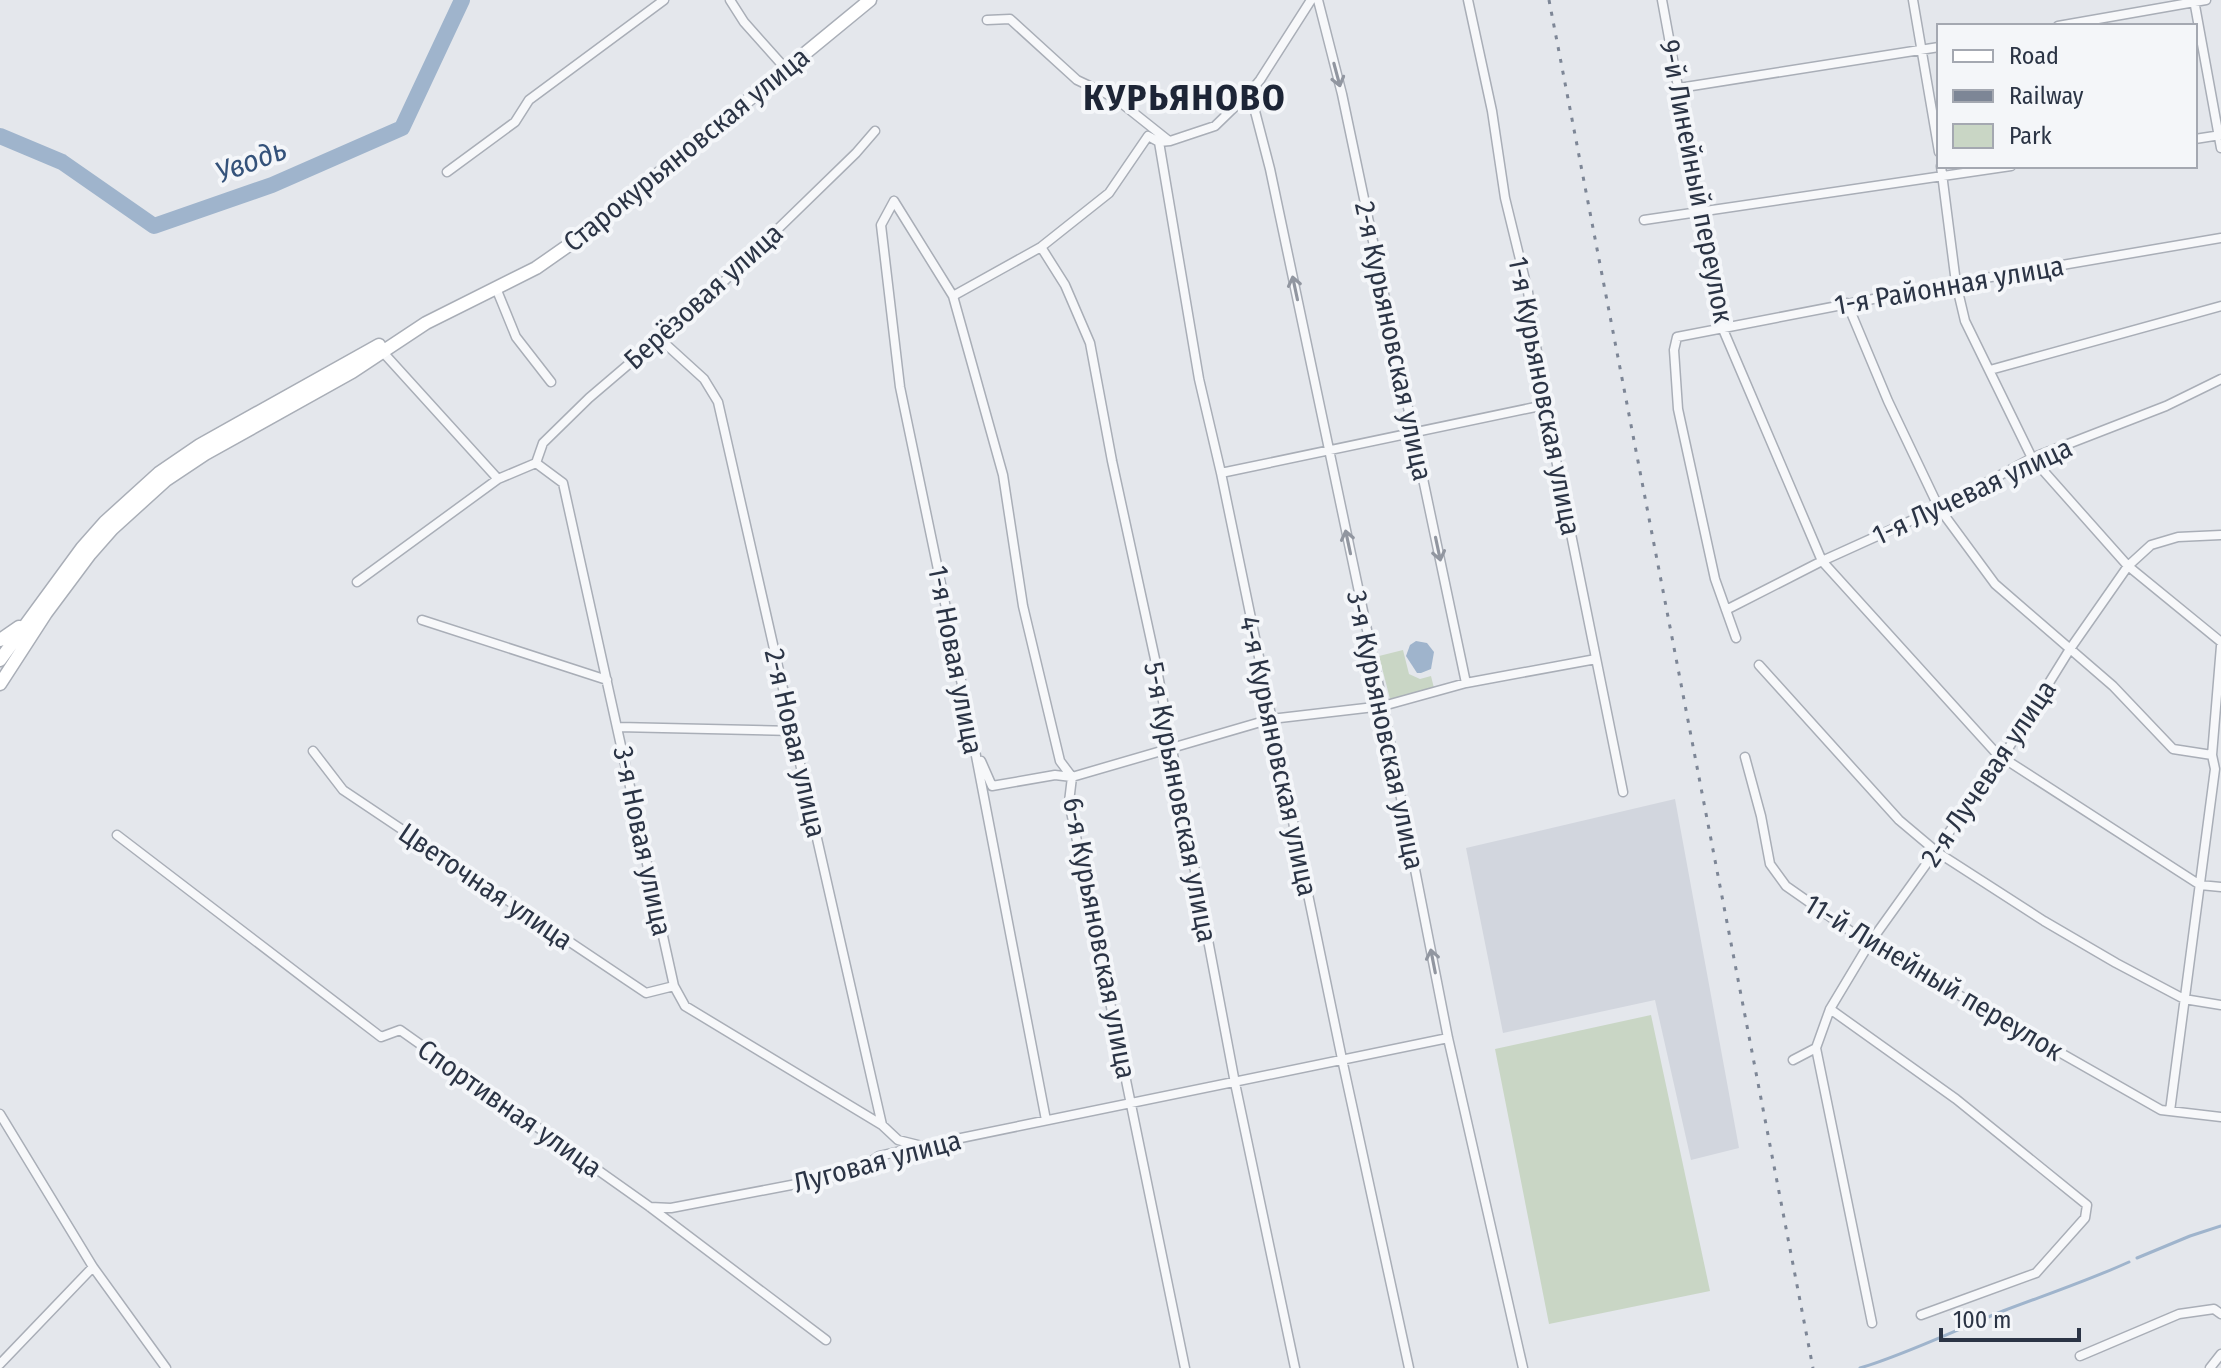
<svg xmlns="http://www.w3.org/2000/svg" width="2221" height="1368" font-family="'Fira Sans Condensed',sans-serif">
	<style>
		.built { fill: #d2d6de }
		.green { fill: #c9d6c5 }
		.water { fill: #9fb4cc }
		.lines { fill: none; stroke-linecap: round; stroke-linejoin: round }
		.stream { stroke: #9fb4cc; stroke-width: 3 }
		.river { stroke: #9fb4cc; stroke-width: 16 }
		.street-casing { stroke: #a9aeb7; stroke-width: 11 }
		.secondary-casing { stroke: #a9aeb7; stroke-width: 15 }
		.street { stroke: #f7f8fa; stroke-width: 8 }
		.secondary { stroke: #fff; stroke-width: 12 }
		.rail { stroke: #7d8696; stroke-width: 3; stroke-dasharray: 4 8; stroke-linecap: butt }
		.oneway { stroke: #9196a0 }
		.labels { text-anchor: middle; stroke-width: 8; stroke-linejoin: round; paint-order: stroke }
		.street-label { font-size: 28px; fill: #2b3445; stroke: #f4f6f9 }
		.water-label { font-size: 30px; font-style: italic; fill: #34527a; stroke: #f4f6f9 }
		.district-label { font-size: 36px; font-weight: bold; letter-spacing: 2px; fill: #1d2536; stroke: #f4f6f9 }
	</style>
	<rect width="100%" height="100%" fill="#e4e7ec"/>
	<path class="built" d="M 1675,799 L 1739,1148 L 1691,1160 L 1655,1000 L 1503,1033 L 1466,848 Z"/>
	<path class="green" d="M 1403,650 L 1409,674 L 1420,679 L 1431,676 L 1434,688 L 1390,699 L 1379,656 Z
		M 1651,1015 L 1710,1291 L 1549,1324 L 1495,1049 Z"/>
	<path class="water" d="M 1416,641 L 1427,643 L 1434,652 L 1431,669 L 1421,673 L 1417,673 L 1406,656 L 1410,645 Z"/>
	<g class="lines">
		<path class="stream" d="M 2137,1258 L 2190,1236 L 2221,1226
			M 1860,1368 C 1909,1353 1955,1330 2003,1311 C 2045,1295 2087,1281 2129,1262"/>
		<path class="river" d="M 0,136 L 62,162 L 154,226 L 272,185 L 402,128 L 462,0"/>
		<defs>
			<path id="street" d="M 730,0 L 744,22 L 785,68
				M 1318,0 L 1342,94 L 1466,683
				M 1468,0 L 1492,111 L 1505,198 L 1528,292 L 1545,405 L 1623,792
				M 1662,0 L 1722,327 L 1822,561 L 1997,754 L 2200,885 L 2221,887
				M 1913,0 L 1939,152
				M 2194,0 L 2221,148
				M 987,20 L 1010,19 L 1077,80 L 1115,98 L 1169,141
				M 2058,26 L 2206,0
				M 1679,88 L 1939,47
				M 1250,92 L 1270,169 L 1383,706 L 1448,1038 L 1523,1368
				M 2195,139 L 2221,135
				M 1159,142 L 1199,379 L 1221,473 L 1342,1059 L 1409,1368
				M 1941,166 L 1956,283 L 1965,321 L 2032,458 L 2128,566 L 2221,642
				M 447,172 L 515,122 L 529,100 L 664,0
				M 894,201 L 953,296 L 1003,475 L 1023,606 L 1060,761 L 1072,777 L 1069,802 L 1185,1368
				M 894,201 L 881,225 L 900,387 L 967,709 L 1046,1120
				M 1644,220 L 2011,166
				M 1041,247 L 1065,285 L 1090,343 L 1112,461 L 1155,659 L 1235,1083 L 1295,1368
				M 496,288 L 516,337 L 551,382
				M 953,296 L 1041,247 L 1109,193 L 1148,136 L 1159,142 L 1170,141 L 1215,126 L 1250,92 L 1260,80 L 1311,0
				M 1847,303 L 1888,401 L 1939,508 L 1995,584 L 2113,686 L 2173,749 L 2212,755
				M 660,339 L 704,379 L 718,402 L 882,1125 L 898,1140 L 922,1146
				M 380,349 L 498,479
				M 1990,370 L 2221,306
				M 536,463 L 563,483 L 674,986 L 685,1006 L 882,1125
				M 536,463 L 543,443 L 589,398 L 711,294 L 856,153 L 875,131
				M 1221,473 L 1545,405
				M 357,582 L 498,479 L 536,463
				M 1726,610 L 1822,561 L 1939,508 L 2032,458 L 2166,406 L 2221,379
				M 422,620 L 607,680
				M 1736,638 L 1715,579 L 1678,409 L 1674,350 L 1677,337 L 1956,283 L 2221,238
				M 1759,665 L 1899,820 L 1937,852 L 2044,921 L 2116,963 L 2184,999 L 2221,1005
				M 618,727 L 794,731
				M 313,751 L 343,790 L 646,993 L 674,986
				M 1745,757 L 1761,816 L 1770,864 L 1786,886 L 1869,944 L 2161,1110 L 2221,1117
				M 981,761 L 992,786 L 1055,775 L 1072,777 L 1271,719 L 1383,706 L 1466,683 L 1596,659
				M 117,835 L 381,1037 L 400,1030 L 650,1207 L 826,1340
				M 1830,1009 L 1956,1099 L 2087,1205 L 2085,1218 L 2036,1273 L 1921,1315
				M 1816,1048 L 1872,1323
				M 1793,1060 L 1816,1048 L 1830,1009 L 1869,944 L 2003,757 L 2070,649 L 2128,566 L 2151,545 L 2178,537 L 2221,535
				M 2170,1111 L 2215,769 L 2212,755 L 2221,646
				M 0,1114 L 93,1267 L 166,1368
				M 650,1207 L 671,1208 L 854,1173 L 879,1156 L 922,1146 L 1448,1038
				M 2080,1356 L 2179,1314 L 2214,1309 L 2221,1314
				M 0,1364 L 93,1267
				M 2210,1368 L 2221,1354"/>
			<path id="secondary" d="M 0,640 L 19,627
				M 0,660 L 82,548 L 105,522 L 159,473 L 200,445 L 379,345
				M 0,684 L 46,613 L 90,554 L 112,529 L 166,480 L 205,454 L 352,372 L 426,323 L 536,268 L 589,231 L 870,0"/>
		</defs>
		<use href="#street" class="street-casing"/>
		<use href="#secondary" class="secondary-casing"/>
		<use href="#street" class="street"/>
		<use href="#secondary" class="secondary"/>
		<path class="rail" d="M 1549,0 L 1813,1368"/>
	</g>
	<defs><path id="oneway-shaft" d="M-6 0H5M1.5-3L5.5 0L1.5 3" fill="none" stroke-width="1.6" stroke-linecap="round" stroke-linejoin="round" transform="scale(2)"/></defs>
	<g class="oneway">
		<use href="#oneway-shaft" transform="translate(1337 75) rotate(75)"/>
		<use href="#oneway-shaft" transform="translate(1295 288) rotate(-102)"/>
		<use href="#oneway-shaft" transform="translate(1348 542) rotate(-102)"/>
		<use href="#oneway-shaft" transform="translate(1438 549) rotate(78)"/>
		<use href="#oneway-shaft" transform="translate(1433 961) rotate(-101)"/>
	</g>
	<g class="labels">
		<g class="street-label">
			<text transform="translate(686 149) rotate(-39)" y="10">Старокурьяновская улица</text>
			<text transform="translate(1697 181) rotate(79)" y="10">9-й Линейный переулок</text>
			<text transform="translate(1949 285) rotate(-10)" y="10">1-я Районная улица</text>
			<text transform="translate(703 296) rotate(-42)" y="10">Берёзовая улица</text>
			<text transform="translate(1394 341) rotate(78)" y="10">2-я Курьяновская улица</text>
			<text transform="translate(1545 396) rotate(79)" y="10">1-я Курьяновская улица</text>
			<text transform="translate(1972 491) rotate(-25)" y="10">1-я Лучевая улица</text>
			<text transform="translate(956 660) rotate(79)" y="10">1-я Новая улица</text>
			<text transform="translate(1386 730) rotate(78)" y="10">3-я Курьяновская улица</text>
			<text transform="translate(796 743) rotate(77)" y="10">2-я Новая улица</text>
			<text transform="translate(1279 756) rotate(78)" y="10">4-я Курьяновская улица</text>
			<text transform="translate(1988 773) rotate(-56)" y="10">2-я Лучевая улица</text>
			<text transform="translate(1181 802) rotate(79)" y="10">5-я Курьяновская улица</text>
			<text transform="translate(643 841) rotate(78)" y="10">3-я Новая улица</text>
			<text transform="translate(486 886) rotate(34)" y="10">Цветочная улица</text>
			<text transform="translate(1100 938) rotate(79)" y="10">6-я Курьяновская улица</text>
			<text transform="translate(1934 977) rotate(31)" y="10">11-й Линейный переулок</text>
			<text transform="translate(510 1108) rotate(35)" y="10">Спортивная улица</text>
			<text transform="translate(877 1161) rotate(-15)" y="10">Луговая улица</text>
		</g>
		<g class="water-label">
			<text transform="translate(251 161) rotate(-21)" y="10">Уводь</text>
		</g>
		<g class="district-label">
			<text x="1185" y="110">КУРЬЯНОВО</text>
		</g>
	</g>
	<rect x="1937" y="24" width="260" height="144" fill="#f4f6f9" stroke="#a4a8b1" stroke-width="2"/>
	<rect x="1953" y="50" width="40" height="12" fill="#ffffff" stroke="#a4a8b1" stroke-width="2"/>
	<text x="2009" y="64" font-size="24" fill="#2b3445">Road</text>
	<rect x="1953" y="90" width="40" height="12" fill="#7d8696" stroke="#a4a8b1" stroke-width="2"/>
	<text x="2009" y="104" font-size="24" fill="#2b3445">Railway</text>
	<rect x="1953" y="124" width="40" height="24" fill="#c9d6c5" stroke="#a4a8b1" stroke-width="2"/>
	<text x="2009" y="144" font-size="24" fill="#2b3445">Park</text>
	<path d="M1941 1328v12h138v-12" fill="none" stroke="#2b3445" stroke-width="4"/>
	<text x="1953" y="1328" font-size="24" fill="#2b3445" stroke="#f4f6f9" stroke-width="6" paint-order="stroke">100 m</text>
</svg>
